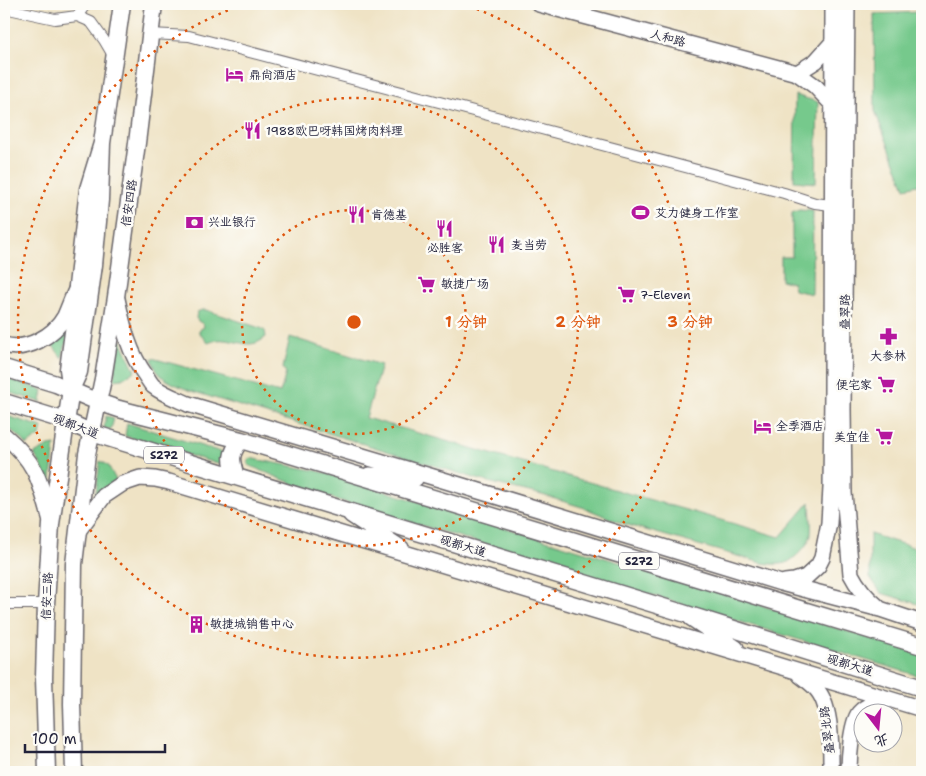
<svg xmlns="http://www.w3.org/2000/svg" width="926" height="776" font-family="'Shantell Sans','LXGW WenKai TC',sans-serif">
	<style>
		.green { fill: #76c98c; stroke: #4c7664 }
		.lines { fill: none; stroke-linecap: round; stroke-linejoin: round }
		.street-casing { stroke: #6a666b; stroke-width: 12 }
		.secondary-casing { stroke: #6a666b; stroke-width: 18 }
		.primary-casing { stroke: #6a666b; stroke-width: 19 }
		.street { stroke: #fff; stroke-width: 10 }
		.secondary { stroke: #fff; stroke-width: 15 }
		.primary { stroke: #fff; stroke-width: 16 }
		.ring { fill: none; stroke: #de560e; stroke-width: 2.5; stroke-dasharray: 2.5 5 }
		.labels { text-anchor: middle; stroke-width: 5; stroke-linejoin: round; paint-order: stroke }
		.shield { fill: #fdfcf7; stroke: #646373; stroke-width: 1 }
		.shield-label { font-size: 11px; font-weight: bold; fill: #22223b }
		.street-label { font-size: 12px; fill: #22223b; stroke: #fdfcf7 }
		.poi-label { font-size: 12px; fill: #22223b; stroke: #fdfcf7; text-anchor: start }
		.centre { fill: #de560e; stroke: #fdfcf7; stroke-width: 2.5 }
		.ring-label { font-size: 15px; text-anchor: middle; font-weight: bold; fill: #de560e; stroke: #fdfcf7; stroke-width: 5; stroke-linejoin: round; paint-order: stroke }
	</style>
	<rect width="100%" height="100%" fill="#fdfcf7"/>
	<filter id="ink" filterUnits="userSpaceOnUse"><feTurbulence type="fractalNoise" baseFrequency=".02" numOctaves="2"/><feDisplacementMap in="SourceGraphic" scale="10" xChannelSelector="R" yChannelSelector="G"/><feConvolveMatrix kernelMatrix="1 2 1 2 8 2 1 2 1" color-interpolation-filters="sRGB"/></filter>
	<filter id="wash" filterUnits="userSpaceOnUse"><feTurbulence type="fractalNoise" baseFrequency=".0096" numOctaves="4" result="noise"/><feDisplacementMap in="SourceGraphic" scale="20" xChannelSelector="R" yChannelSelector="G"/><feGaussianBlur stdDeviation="1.12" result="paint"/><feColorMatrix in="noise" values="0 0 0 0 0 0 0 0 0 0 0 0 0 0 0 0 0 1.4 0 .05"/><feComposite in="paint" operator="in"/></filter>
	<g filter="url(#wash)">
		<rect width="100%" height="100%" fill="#efe3c5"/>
		<path class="green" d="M 922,12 L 922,184 L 905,188 L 875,111 L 874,14 Z
			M 795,95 L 818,102 L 816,183 L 794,181 Z
			M 799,210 L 813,211 L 812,294 L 794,290 L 793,283 L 781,280 L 781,257 L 792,257 L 792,213 Z
			M 202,310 L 206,310 L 263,329 L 265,331 L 266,337 C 251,350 240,341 224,340 C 219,339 213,341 208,343 L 199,333 L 199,330 L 204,327 L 203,324 L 198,321 L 196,318 L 197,312 Z
			M 72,321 L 62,358 L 51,343 L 59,337 Z
			M 290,337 L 381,365 L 366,418 L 780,537 L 810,502 C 810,512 812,524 811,534 C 810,544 795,559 786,563 C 778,565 770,564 762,563 L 621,523 L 585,508 L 542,495 L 484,481 L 188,390 C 171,382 156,379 152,358 L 280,393 L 286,373 L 283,368 Z
			M 119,340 L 121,340 L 135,371 L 122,379 L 114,380 Z
			M 4,378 L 43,390 L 41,402 L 4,391 Z
			M 4,415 L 42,427 L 40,436 L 27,445 L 20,437 L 4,425 Z
			M 106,416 L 114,418 L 111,430 L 104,428 Z
			M 127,423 L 231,455 L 228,467 L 125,436 Z
			M 55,445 L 50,486 L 41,465 L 34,454 L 49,446 Z
			M 249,458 L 318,471 L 922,654 L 922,677 L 315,493 L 248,465 Z
			M 100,461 L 108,465 L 116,480 L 95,500 Z
			M 870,534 L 922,550 L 922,605 L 881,593 L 870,577 Z"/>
	</g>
	<g filter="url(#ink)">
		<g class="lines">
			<defs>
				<path id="street" d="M 4,8 L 55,19 L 77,16 L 91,22 L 104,40 L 114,57
					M 77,16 L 86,4
					M 151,34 L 189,36 L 784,193 L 815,203 L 831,205
					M 4,604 L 46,604"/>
				<path id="secondary" d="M 539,4 L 797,73 L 815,86 L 833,105
					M 847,4 L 843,409 L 844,493 L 851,574 C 858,588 866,597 878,607
					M 797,73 L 816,61 L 833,42
					M 117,299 C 123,327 129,353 146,376 C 148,379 150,383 153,386 C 163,394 177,399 188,404 L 443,480 L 781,583 L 880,609 L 922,623
					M 4,345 C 26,352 54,336 65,316 C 69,307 72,298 76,290
					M 4,435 C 37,463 40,481 51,521
					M 369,475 L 416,478
					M 351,515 L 401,548
					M 78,531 L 104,496 L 122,484 L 140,478 L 155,479 L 169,482 L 922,709
					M 785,582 L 794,581 L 806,577 L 818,566 L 822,558 L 829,523 L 831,488 L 832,392 L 833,4
					M 691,618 L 736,648
					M 800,675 C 806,680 813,684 818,691 C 832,709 831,750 831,772
					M 849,772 C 849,758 851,724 859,713 C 867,704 878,702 888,700"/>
				<path id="primary" d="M 4,368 L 56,384 L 98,402 L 119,409 L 241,440 L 922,646
					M 74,383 L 79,372 L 94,265 L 100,200 L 102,143 L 122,4
					M 4,402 L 66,421 L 92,433 L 683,613 L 922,688
					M 236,477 C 231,460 229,455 241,440
					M 47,772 L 44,678 L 46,604 L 51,524 L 71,389 L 68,369 L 76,310 L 77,286 L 88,189 L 102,143
					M 74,772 L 72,704 L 74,564 L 87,454 L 103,379 L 116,297 L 137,143 L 154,4"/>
			</defs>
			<use href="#street" class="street-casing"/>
			<use href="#secondary" class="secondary-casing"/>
			<use href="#primary" class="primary-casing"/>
			<use href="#street" class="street"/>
			<use href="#secondary" class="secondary"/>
			<use href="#primary" class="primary"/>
		</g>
	</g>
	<g class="ring">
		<circle cx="354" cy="322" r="112"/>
		<circle cx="354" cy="322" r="224"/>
		<path d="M463 4A336 336 0 1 1 245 4"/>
	</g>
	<defs>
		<symbol id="hotel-bare" viewBox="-9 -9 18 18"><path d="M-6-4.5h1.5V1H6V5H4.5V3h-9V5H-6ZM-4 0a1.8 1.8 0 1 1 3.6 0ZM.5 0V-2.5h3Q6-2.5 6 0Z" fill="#b5179e" stroke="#fdfcf7" stroke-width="2.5" paint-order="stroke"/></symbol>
		<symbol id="restaurant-bare" viewBox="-9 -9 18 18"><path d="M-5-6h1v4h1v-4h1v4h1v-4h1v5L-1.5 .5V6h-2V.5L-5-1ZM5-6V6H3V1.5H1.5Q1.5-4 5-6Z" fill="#b5179e" stroke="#fdfcf7" stroke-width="2.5" paint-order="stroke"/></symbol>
		<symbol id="stadium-bare" viewBox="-9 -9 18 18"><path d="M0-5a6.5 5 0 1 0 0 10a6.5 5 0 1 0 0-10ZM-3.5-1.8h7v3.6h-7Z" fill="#b5179e" stroke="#fdfcf7" stroke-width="2.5" paint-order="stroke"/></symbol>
		<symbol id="bank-bare" viewBox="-9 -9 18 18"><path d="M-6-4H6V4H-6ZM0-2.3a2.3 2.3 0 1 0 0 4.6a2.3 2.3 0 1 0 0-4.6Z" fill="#b5179e" stroke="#fdfcf7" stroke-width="2.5" paint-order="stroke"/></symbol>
		<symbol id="supermarket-bare" viewBox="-9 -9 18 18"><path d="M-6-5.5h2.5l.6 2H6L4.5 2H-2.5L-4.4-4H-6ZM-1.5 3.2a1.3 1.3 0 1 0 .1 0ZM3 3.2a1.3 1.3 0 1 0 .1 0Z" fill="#b5179e" stroke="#fdfcf7" stroke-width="2.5" paint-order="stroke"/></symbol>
		<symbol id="pharmacy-bare" viewBox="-9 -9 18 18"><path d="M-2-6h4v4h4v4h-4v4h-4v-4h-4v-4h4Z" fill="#b5179e" stroke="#fdfcf7" stroke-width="2.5" paint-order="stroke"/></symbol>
		<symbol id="building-bare" viewBox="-9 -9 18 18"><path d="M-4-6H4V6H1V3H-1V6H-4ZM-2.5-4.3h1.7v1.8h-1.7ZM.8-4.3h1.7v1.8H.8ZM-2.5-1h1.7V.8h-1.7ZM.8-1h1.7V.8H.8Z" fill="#b5179e" stroke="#fdfcf7" stroke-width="2.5" paint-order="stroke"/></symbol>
	</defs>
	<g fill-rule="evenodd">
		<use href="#hotel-bare" x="222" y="62" width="25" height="25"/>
		<use href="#restaurant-bare" x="240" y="118" width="25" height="25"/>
		<use href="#stadium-bare" x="628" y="200" width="25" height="25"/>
		<use href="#restaurant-bare" x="344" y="202" width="25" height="25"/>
		<use href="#bank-bare" x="182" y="210" width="25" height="25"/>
		<use href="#restaurant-bare" x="432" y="216" width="25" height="25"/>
		<use href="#restaurant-bare" x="484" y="232" width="25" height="25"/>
		<use href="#supermarket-bare" x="414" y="272" width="25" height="25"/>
		<use href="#supermarket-bare" x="614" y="282" width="25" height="25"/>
		<use href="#pharmacy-bare" x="876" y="324" width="25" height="25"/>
		<use href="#supermarket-bare" x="874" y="372" width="25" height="25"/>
		<use href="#hotel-bare" x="750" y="414" width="25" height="25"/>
		<use href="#supermarket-bare" x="872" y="424" width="25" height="25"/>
		<use href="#building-bare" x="184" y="612" width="25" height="25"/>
	</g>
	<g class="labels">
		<g class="shield">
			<rect x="144" y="446.5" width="40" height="17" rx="4"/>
			<rect x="619" y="552.5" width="40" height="17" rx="4"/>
		</g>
		<g class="shield-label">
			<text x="164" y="459">S272</text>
			<text x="639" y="565">S272</text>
		</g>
		<g class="street-label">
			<text transform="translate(668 38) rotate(15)" y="4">人和路</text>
			<text transform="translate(129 203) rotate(-82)" y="4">信安四路</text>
			<text transform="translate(845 312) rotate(-89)" y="4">叠翠路</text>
			<text transform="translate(76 426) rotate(21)" y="4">砚都大道</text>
			<text transform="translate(463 546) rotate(17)" y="4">砚都大道</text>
			<text transform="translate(47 596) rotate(-87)" y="4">信安三路</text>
			<text transform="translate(850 665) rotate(17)" y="4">砚都大道</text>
			<text transform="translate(827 730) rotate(-97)" y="4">叠翠北路</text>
		</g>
		<g class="poi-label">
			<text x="249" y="79">鼎尚酒店</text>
			<text x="266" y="135">1988欧巴呀韩国烤肉料理</text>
			<text x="655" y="217">艾力健身工作室</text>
			<text x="371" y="219">肯德基</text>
			<text x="208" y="226">兴业银行</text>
			<text x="511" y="249">麦当劳</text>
			<text x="445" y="252" text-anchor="middle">必胜客</text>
			<text x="441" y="288">敏捷广场</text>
			<text x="640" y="299">7-Eleven</text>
			<text x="888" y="360" text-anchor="middle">大参林</text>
			<text x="872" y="389" text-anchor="end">便宅家</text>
			<text x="776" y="430">全季酒店</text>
			<text x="870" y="441" text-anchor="end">美宜佳</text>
			<text x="210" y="628">敏捷城销售中心</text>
		</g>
	</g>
	<circle cx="354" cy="322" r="8" class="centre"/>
	<g class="ring-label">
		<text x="466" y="327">1 分钟</text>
		<text x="578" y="327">2 分钟</text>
		<text x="690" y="327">3 分钟</text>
	</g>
	<rect width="926" height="776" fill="none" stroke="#fdfcf7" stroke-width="20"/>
	<g transform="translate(878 728) rotate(164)"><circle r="24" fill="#fdfcf7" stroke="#a5a5ac"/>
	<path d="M0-4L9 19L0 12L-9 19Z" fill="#b5179e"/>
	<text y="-8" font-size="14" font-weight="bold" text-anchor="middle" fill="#22223b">北</text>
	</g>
	<path d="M25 744v8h140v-8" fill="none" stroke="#22223b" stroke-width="2.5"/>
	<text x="32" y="744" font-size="15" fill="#22223b" stroke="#fdfcf7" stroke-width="4" paint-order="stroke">100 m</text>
</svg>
